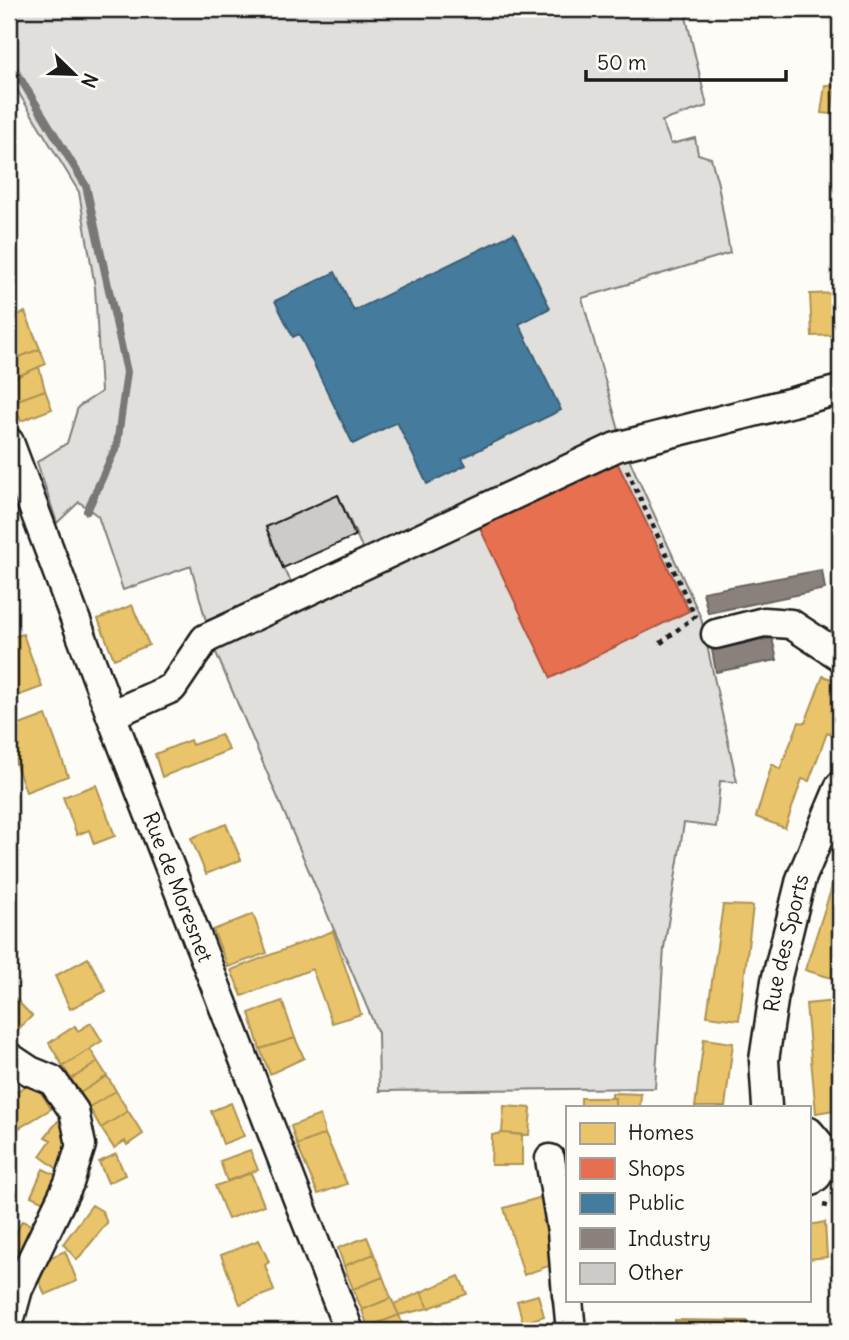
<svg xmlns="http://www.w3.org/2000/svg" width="849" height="1340" font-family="Delius,sans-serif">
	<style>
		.green { fill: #e0dfdb; stroke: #7e7e7c; stroke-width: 2 }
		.homes { fill: #e9c46a; stroke: #ac9253; stroke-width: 2 }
		.shops { fill: #e76f51; stroke: #aa5641; stroke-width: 2 }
		.public { fill: #457b9d; stroke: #395e76; stroke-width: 2 }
		.industry { fill: #8a817c; stroke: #69635f; stroke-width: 2 }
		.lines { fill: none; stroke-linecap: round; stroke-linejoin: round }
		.stream { stroke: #797876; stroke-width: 8 }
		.building { fill: #cccbc8; stroke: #1c1c1c; stroke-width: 2 }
		.minor-casing { stroke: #1c1c1c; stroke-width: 33 }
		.path { stroke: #1c1c1c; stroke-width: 4.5; stroke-dasharray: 5 5; stroke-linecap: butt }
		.minor { stroke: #fdfcf7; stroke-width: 28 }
		.labels { text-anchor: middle; stroke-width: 7; stroke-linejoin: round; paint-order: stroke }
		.street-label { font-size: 21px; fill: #1c1c1c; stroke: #fdfcf7 }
	</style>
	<rect width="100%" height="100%" fill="#fdfcf7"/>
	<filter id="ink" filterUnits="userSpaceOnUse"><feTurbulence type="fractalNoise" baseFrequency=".0143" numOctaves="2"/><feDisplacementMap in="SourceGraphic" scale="14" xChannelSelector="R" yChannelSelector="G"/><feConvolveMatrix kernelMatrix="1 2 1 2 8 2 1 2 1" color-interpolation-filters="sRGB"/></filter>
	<g filter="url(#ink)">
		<path class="green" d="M 9,9 L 705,9 L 686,17 L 707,106 L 662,121 L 671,144 L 695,138 L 698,154 L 711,158 L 718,184 L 730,253 L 582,298 L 620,434 L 366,556 L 338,495 L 266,527 L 283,568 L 294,586 L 206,621 L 191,566 L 123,590 L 98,516 L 79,502 L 57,523 L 37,462 L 67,443 L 78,407 L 101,392 L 95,287 L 79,192 L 9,77 Z
			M 625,450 L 701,618 L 737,782 L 720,781 L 716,827 L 684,823 L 664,948 L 655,1088 L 379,1091 L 378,1033 L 214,648 Z"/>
		<path class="homes" d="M 825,85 L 835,86 L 832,114 L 821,113 Z
			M 835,179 L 840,180 L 840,218 L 832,218 Z
			M 840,293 L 840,335 L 812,336 L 810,294 Z
			M 25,312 L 40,349 L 9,361 L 9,318 Z
			M 835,335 L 840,335 L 840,368 Z
			M 40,349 L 46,364 L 9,380 L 9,361 Z
			M 39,367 L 45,390 L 12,402 L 9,395 L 9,380 Z
			M 45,390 L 52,409 L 21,421 L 12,402 Z
			M 132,605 L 149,645 L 114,659 L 98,619 Z
			M 23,634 L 42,687 L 9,699 L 9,638 Z
			M 823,676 L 840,682 L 840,719 L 834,736 L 827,733 L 809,781 L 802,779 L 785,828 L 756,817 L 772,764 L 780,769 L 799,722 L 805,723 Z
			M 46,715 L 68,776 L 26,792 L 9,745 L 9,729 Z
			M 221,735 L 229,750 L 162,777 L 155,754 L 190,740 L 192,745 Z
			M 96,785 L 115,836 L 94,844 L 89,830 L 77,835 L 63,797 Z
			M 226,824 L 241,860 L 206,874 L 191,838 Z
			M 840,862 L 840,963 L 835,979 L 805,970 Z
			M 723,905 L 753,906 L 739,1020 L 707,1016 Z
			M 253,914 L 267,953 L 228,967 L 213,930 Z
			M 333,931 L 361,1014 L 332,1023 L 312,969 L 242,996 L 231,970 Z
			M 88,958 L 106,991 L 70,1009 L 55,976 Z
			M 9,992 L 32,1016 L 9,1038 Z
			M 282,1001 L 295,1038 L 260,1049 L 249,1013 Z
			M 835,1001 L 840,1047 L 840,1109 L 816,1113 L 806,1004 Z
			M 91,1023 L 102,1041 L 63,1066 L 49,1043 L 75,1026 L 78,1031 Z
			M 295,1038 L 304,1058 L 270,1074 L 260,1049 Z
			M 704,1039 L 733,1043 L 725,1107 L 695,1107 Z
			M 90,1049 L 98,1062 L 71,1079 L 63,1066 Z
			M 98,1062 L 107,1076 L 80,1093 L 71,1079 Z
			M 107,1076 L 116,1091 L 89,1107 L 80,1093 Z
			M 34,1081 L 51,1109 L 19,1128 L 9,1109 L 9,1096 Z
			M 116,1091 L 128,1111 L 101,1128 L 89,1107 Z
			M 612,1093 L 641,1094 L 640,1107 L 615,1107 L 615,1098 L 612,1098 Z
			M 581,1098 L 615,1098 L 615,1107 L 581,1107 Z
			M 231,1103 L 244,1136 L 223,1144 L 211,1111 Z
			M 504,1106 L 531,1108 L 529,1135 L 502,1133 Z
			M 128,1111 L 143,1134 L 127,1145 L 125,1141 L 114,1148 L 101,1128 Z
			M 320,1115 L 325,1134 L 297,1145 L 291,1126 Z
			M 58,1121 L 79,1137 L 64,1174 L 40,1156 L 51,1140 L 45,1137 Z
			M 502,1133 L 522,1135 L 522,1165 L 491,1165 L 492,1135 Z
			M 325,1134 L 347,1184 L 318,1194 L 297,1145 Z
			M 840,1139 L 840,1201 L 839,1201 L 830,1140 Z
			M 250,1150 L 258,1170 L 227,1181 L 220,1161 Z
			M 116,1154 L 125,1175 L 108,1183 L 99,1162 Z
			M 43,1169 L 58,1176 L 46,1203 L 31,1196 Z
			M 251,1173 L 264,1205 L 228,1219 L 215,1186 Z
			M 542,1197 L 549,1219 L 543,1221 L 557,1263 L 524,1275 L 504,1208 Z
			M 92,1205 L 102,1211 L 107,1223 L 77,1260 L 63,1244 Z
			M 22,1221 L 38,1228 L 23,1258 L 9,1237 L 13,1231 L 16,1233 Z
			M 825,1222 L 827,1257 L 809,1259 L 809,1225 Z
			M 9,1237 L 24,1260 L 9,1284 Z
			M 367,1237 L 374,1254 L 344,1266 L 338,1248 Z
			M 259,1240 L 269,1262 L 265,1265 L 274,1291 L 240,1304 L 221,1255 Z
			M 65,1251 L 77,1281 L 45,1295 L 33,1265 Z
			M 374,1254 L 383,1277 L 353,1289 L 344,1266 Z
			M 459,1276 L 467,1294 L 429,1308 L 421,1292 Z
			M 383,1277 L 391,1298 L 362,1310 L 353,1289 Z
			M 421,1292 L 429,1308 L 399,1315 L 394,1304 Z
			M 538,1295 L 544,1316 L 523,1323 L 517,1301 Z
			M 391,1298 L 399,1315 L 368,1327 L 362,1310 Z
			M 399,1315 L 405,1331 L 370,1331 L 368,1327 Z
			M 675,1320 L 747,1321 L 748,1331 L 675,1331 Z
			M 540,1322 L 543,1331 L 526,1331 L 525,1328 Z"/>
		<path class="shops" d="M 616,460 L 689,611 L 551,678 L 479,526 Z"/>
		<path class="public" d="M 514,233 L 550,308 L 519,324 L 561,410 L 462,458 L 466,465 L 427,484 L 397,422 L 353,444 L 299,334 L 293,337 L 275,301 L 335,272 L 354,311 Z"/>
		<path class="industry" d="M 822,570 L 825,589 L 708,613 L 703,592 Z
			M 772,638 L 777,660 L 716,672 L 712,650 Z"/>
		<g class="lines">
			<path class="stream" d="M 9,60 L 86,186 L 127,372 L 117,445 L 87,511"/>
		</g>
		<path class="building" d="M 338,495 L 355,536 L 283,568 L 266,527 Z"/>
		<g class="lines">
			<defs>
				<g id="minor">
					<path id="s1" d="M 9,442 L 111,715 L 349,1331"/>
					<path d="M 716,634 L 764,622 L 791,624 L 840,656"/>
					<path d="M 111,715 L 172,688 L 205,639 L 616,447 L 840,390"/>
					<path d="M 9,1057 L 30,1071 L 52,1080 L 74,1111 L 81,1145 L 69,1183 L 18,1289 L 9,1322"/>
					<path id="s2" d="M 767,1107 L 764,1060 L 776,981 L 801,879 L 840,786"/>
					<path d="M 809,1132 L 820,1145 L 817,1176 L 809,1182"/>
					<path d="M 550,1159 L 562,1231 L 567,1295"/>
					<path d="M 568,1300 L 571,1331"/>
				</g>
			</defs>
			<use href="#minor" class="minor-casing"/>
			<path class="path" d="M 627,470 L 695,616 L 657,646
				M 823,1205 L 840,1209"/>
			<use href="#minor" class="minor"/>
		</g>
	</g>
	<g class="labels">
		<g class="street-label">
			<text dy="7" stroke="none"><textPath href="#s1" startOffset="476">Rue de Moresnet</textPath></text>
			<text dy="7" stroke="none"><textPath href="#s2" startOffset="166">Rue des Sports</textPath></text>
		</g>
	</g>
	<rect width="849" height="1340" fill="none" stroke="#fdfcf7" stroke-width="35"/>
	<rect x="18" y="18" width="814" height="1305" fill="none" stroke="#1c1c1c" stroke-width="2.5" filter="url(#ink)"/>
	<rect x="566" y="1106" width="245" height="196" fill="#fdfcf7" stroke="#a3a29f" stroke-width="2"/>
	<rect x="580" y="1123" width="35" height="21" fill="#e9c46a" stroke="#a3a29f" stroke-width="2"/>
	<text x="628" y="1140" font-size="21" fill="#1c1c1c">Homes</text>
	<rect x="580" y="1158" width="35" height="21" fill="#e76f51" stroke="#a3a29f" stroke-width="2"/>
	<text x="628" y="1176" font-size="21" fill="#1c1c1c">Shops</text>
	<rect x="580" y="1193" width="35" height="21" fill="#457b9d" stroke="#a3a29f" stroke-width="2"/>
	<text x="628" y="1210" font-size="21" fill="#1c1c1c">Public</text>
	<rect x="580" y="1228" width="35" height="21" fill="#8a817c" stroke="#a3a29f" stroke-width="2"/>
	<text x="628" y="1246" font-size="21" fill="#1c1c1c">Industry</text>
	<rect x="580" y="1263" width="35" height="21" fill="#cccbc8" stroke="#a3a29f" stroke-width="2"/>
	<text x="628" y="1280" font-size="21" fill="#1c1c1c">Other</text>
	<g transform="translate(74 74) rotate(113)" stroke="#fdfcf7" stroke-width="5" paint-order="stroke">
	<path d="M0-5L12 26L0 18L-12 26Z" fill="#1c1c1c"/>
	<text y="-10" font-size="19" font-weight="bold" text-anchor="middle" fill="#1c1c1c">N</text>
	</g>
	<path d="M586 70v10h200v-10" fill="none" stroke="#1c1c1c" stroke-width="3.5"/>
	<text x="597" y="70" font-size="21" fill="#1c1c1c" stroke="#fdfcf7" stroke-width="5" paint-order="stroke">50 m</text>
</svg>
